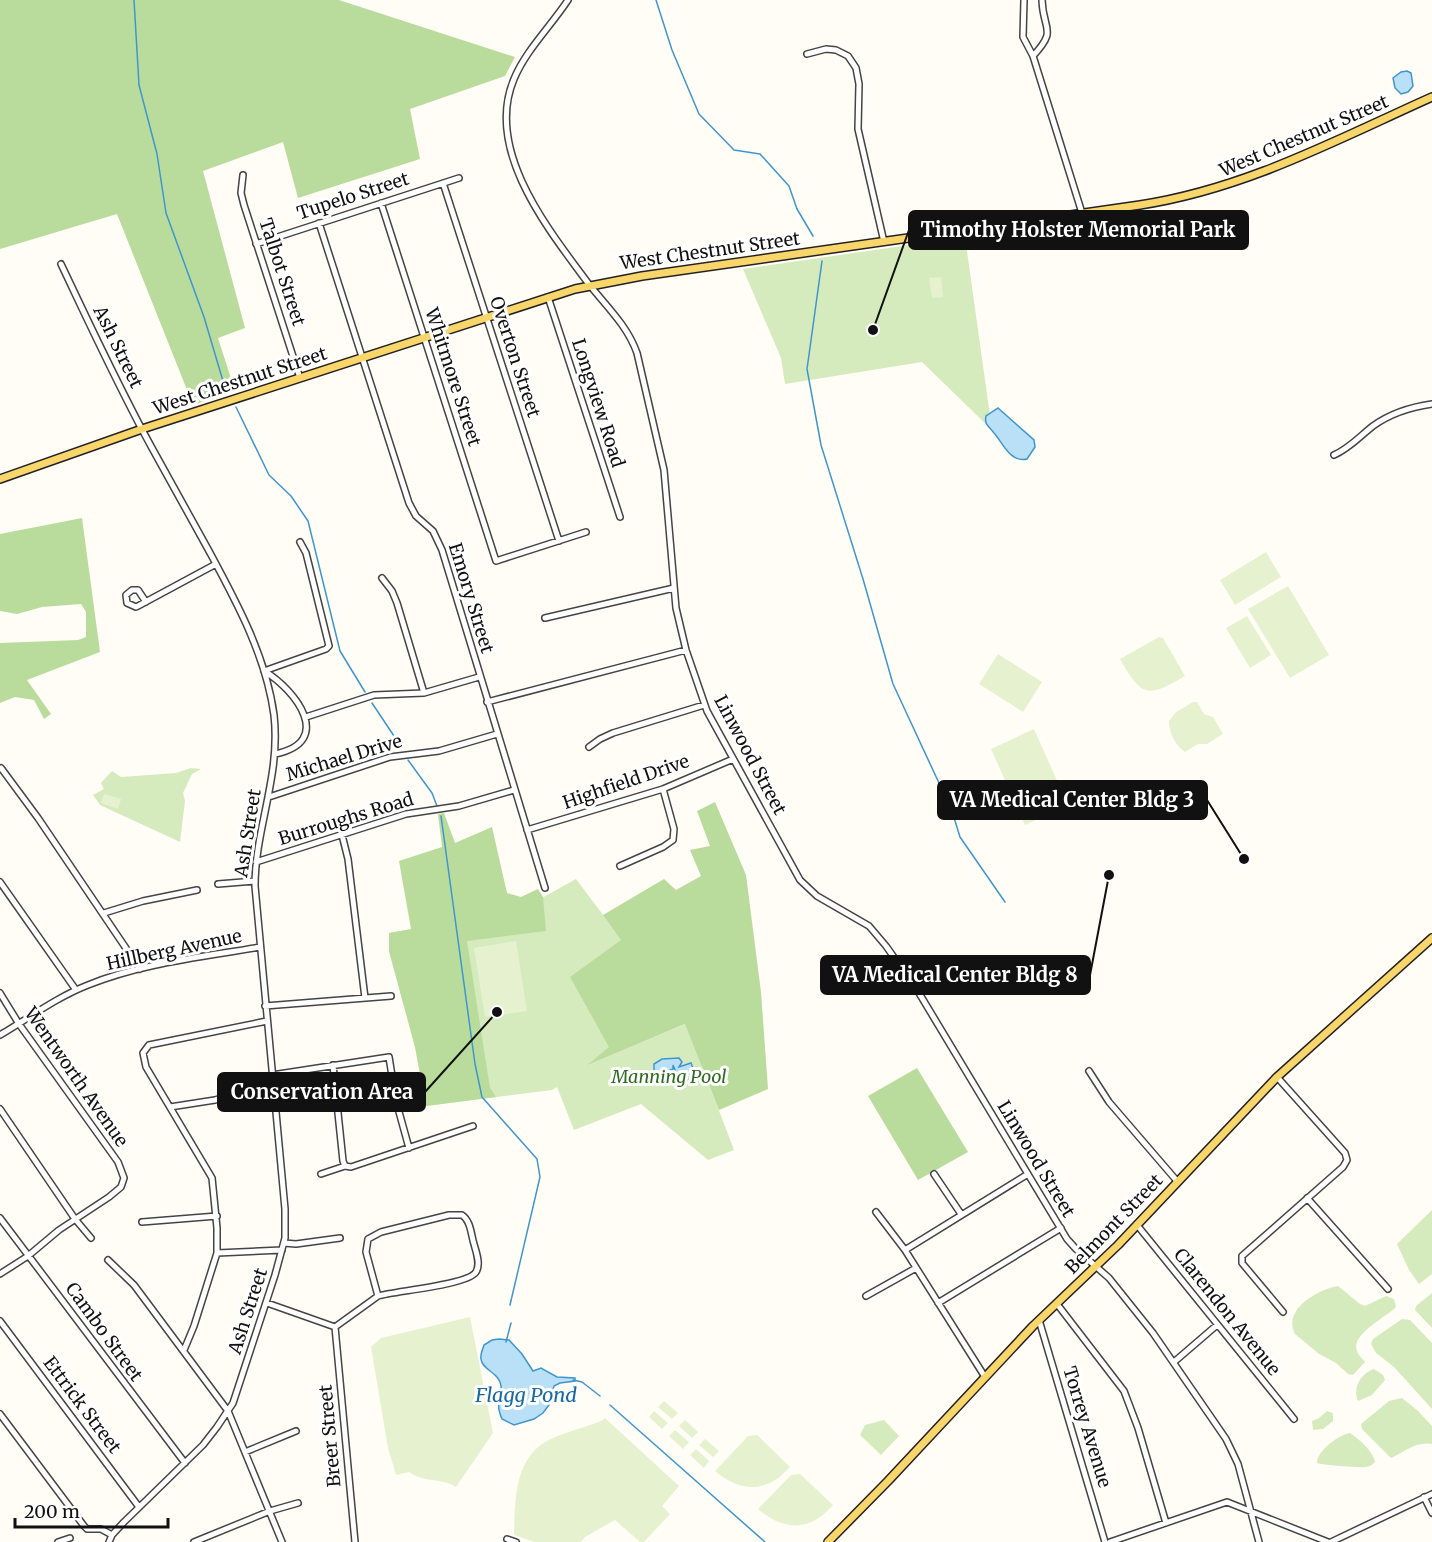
<svg xmlns="http://www.w3.org/2000/svg" width="1432" height="1542" font-family="Merriweather,serif">
	<style>
		.green { fill: #d5ebbd }
		.forest { fill: #b9dc9c }
		.pitch { fill: #e6f2cf }
		.water { fill: #b9e0f7; stroke: #3f96cf; stroke-width: 1.5 }
		.lines { fill: none; stroke-linecap: round; stroke-linejoin: round }
		.stream { stroke: #3f96cf; stroke-width: 1.5 }
		.minor-casing { stroke: #444; stroke-width: 8 }
		.major-casing { stroke: #222; stroke-width: 10 }
		.minor { stroke: #fff; stroke-width: 5 }
		.major { stroke: #f9d66b; stroke-width: 7 }
		.labels { text-anchor: middle; stroke-width: 6; stroke-linejoin: round; paint-order: stroke }
		.street-label { font-size: 18px; fill: #111; stroke: #fff }
		.park-label { font-size: 18px; font-style: italic; fill: #2f6b1f; stroke: #fff }
		.water-label { font-size: 20px; font-style: italic; fill: #1768a6; stroke: #fff }
		.leader { fill: none; stroke: #111; stroke-width: 2 }
		.callout-dot { fill: #111; stroke: #fff; stroke-width: 2 }
		.callout { fill: #111; stroke: #111; stroke-width: 2 }
		.callout-label { font-size: 20px; text-anchor: middle; font-weight: bold; fill: #fff }
	</style>
	<rect width="100%" height="100%" fill="#fffdf5"/>
	<path class="green" d="M 965,237 L 992,430 L 922,362 L 785,384 L 781,358 L 743,269 Z
		M 191,768 L 201,769 L 192,774 L 183,793 L 185,801 L 180,842 L 100,805 L 93,795 L 104,789 L 101,783 L 112,771 L 121,777 L 176,773 Z
		M 576,879 L 622,940 L 610,1047 L 589,1063 L 686,1024 L 734,1150 L 708,1160 L 641,1104 L 574,1130 L 557,1087 L 552,1090 L 426,1106 L 415,1047 L 389,951 L 389,933 L 513,914 Z
		M 1432,1210 L 1432,1274 L 1419,1284 L 1409,1270 L 1397,1244 Z
		M 1338,1286 L 1360,1304 L 1365,1306 L 1386,1296 L 1394,1299 L 1396,1307 C 1387,1317 1350,1334 1357,1351 C 1358,1355 1363,1359 1365,1362 L 1353,1375 L 1348,1374 L 1336,1363 L 1319,1354 L 1295,1334 C 1282,1309 1319,1289 1338,1286 Z
		M 1432,1293 L 1432,1328 L 1415,1310 L 1416,1306 Z
		M 1402,1319 L 1410,1320 L 1432,1343 L 1432,1409 L 1394,1367 L 1376,1353 L 1371,1344 L 1373,1339 Z
		M 1374,1369 L 1383,1375 L 1385,1380 L 1372,1395 L 1358,1401 C 1352,1388 1361,1373 1374,1369 Z
		M 1402,1398 L 1418,1411 L 1432,1426 L 1432,1444 C 1415,1441 1405,1452 1391,1458 L 1362,1429 L 1361,1424 L 1389,1401 Z
		M 1327,1411 L 1333,1413 L 1333,1421 L 1323,1429 L 1313,1430 L 1312,1421 L 1319,1418 Z
		M 884,1420 L 899,1436 L 881,1455 L 860,1435 L 865,1425 Z
		M 1350,1433 C 1360,1440 1373,1451 1375,1462 C 1372,1465 1371,1466 1366,1467 C 1361,1468 1323,1465 1317,1463 C 1317,1451 1338,1435 1350,1433 Z"/>
	<path class="forest" d="M 0,0 L 339,0 L 515,57 L 505,76 L 410,109 L 420,159 L 298,198 L 283,142 L 203,171 L 245,328 L 218,338 L 235,391 L 193,405 L 117,214 L 0,249 Z
		M 82,518 L 100,652 L 27,680 L 51,714 L 44,719 L 34,700 L 15,697 L 0,703 L 0,643 L 78,640 L 86,637 L 86,612 L 81,604 L 42,607 L 17,614 L 0,611 L 0,534 Z
		M 715,802 L 746,875 L 761,992 L 768,1089 L 719,1110 L 685,1024 L 587,1065 L 609,1047 L 570,977 L 621,940 L 603,915 L 664,879 L 676,890 L 701,876 L 690,850 L 710,846 L 697,811 Z
		M 444,813 L 455,843 L 492,827 L 507,893 L 521,897 L 538,889 L 543,897 L 546,931 L 467,941 L 490,1088 L 496,1097 L 426,1106 L 415,1047 L 389,951 L 389,933 L 411,929 L 399,861 L 442,847 L 438,814 Z
		M 917,1068 L 968,1152 L 918,1180 L 868,1096 Z"/>
	<path class="pitch" d="M 941,277 L 943,297 L 932,298 L 929,278 Z
		M 1266,552 L 1281,577 L 1235,605 L 1220,580 Z
		M 1288,586 L 1329,655 L 1290,678 L 1248,609 Z
		M 1247,616 L 1271,655 L 1250,668 L 1226,628 Z
		M 1159,637 L 1163,638 L 1185,676 C 1147,699 1141,696 1120,659 Z
		M 998,654 L 1042,682 L 1023,712 L 979,684 Z
		M 1193,702 L 1197,702 L 1204,714 L 1213,717 L 1223,734 L 1207,744 L 1198,744 L 1185,752 C 1175,745 1169,733 1169,721 L 1176,712 Z
		M 1034,729 L 1068,805 L 1025,825 L 991,749 Z
		M 104,794 L 121,799 L 118,809 L 101,803 Z
		M 516,941 L 527,1011 L 485,1017 L 474,948 Z
		M 470,1317 L 493,1433 L 456,1487 C 440,1477 427,1484 409,1472 L 396,1475 L 388,1448 L 371,1347 L 381,1338 Z
		M 664,1401 L 678,1413 L 672,1419 L 658,1407 Z
		M 654,1411 L 668,1423 L 662,1429 L 649,1417 Z
		M 605,1418 L 679,1486 L 662,1506 L 670,1514 L 644,1542 L 640,1542 L 615,1520 L 585,1537 L 581,1542 L 534,1542 L 514,1535 C 515,1502 514,1459 547,1441 C 564,1432 584,1428 601,1421 Z
		M 685,1420 L 698,1432 L 692,1438 L 679,1426 Z
		M 675,1430 L 689,1442 L 683,1449 L 669,1436 Z
		M 757,1435 L 790,1467 C 767,1493 741,1493 715,1471 L 748,1436 Z
		M 705,1439 L 719,1451 L 713,1457 L 699,1445 Z
		M 696,1449 L 709,1461 L 704,1468 L 690,1455 Z
		M 800,1474 L 833,1505 C 810,1532 784,1531 758,1509 L 791,1475 Z"/>
	<path class="water" d="M 1407,71 L 1411,73 L 1413,86 L 1408,92 L 1401,94 L 1395,88 L 1393,78 L 1401,72 Z
		M 998,408 L 1034,440 L 1035,447 L 1027,459 C 1010,463 1003,443 994,433 C 989,426 984,425 986,416 Z
		M 679,1058 L 682,1062 L 679,1067 L 691,1063 L 698,1082 L 690,1085 L 686,1076 L 679,1079 L 673,1065 L 673,1069 C 666,1072 661,1077 654,1071 L 654,1064 L 662,1059 Z
		M 499,1339 L 509,1340 L 522,1354 L 533,1371 L 541,1368 L 557,1377 L 575,1378 L 575,1381 L 560,1383 L 554,1386 L 549,1405 L 543,1413 L 534,1419 L 514,1425 L 502,1419 C 494,1401 503,1399 501,1386 C 500,1373 482,1370 481,1359 C 480,1355 483,1348 484,1345 L 492,1340 Z"/>
	<g class="lines">
		<path class="stream" d="M 134,0 L 139,85 L 157,154 L 166,213 L 204,317 L 223,381 L 229,391
			M 656,0 L 672,50 L 699,114 L 734,150 L 760,154 L 789,186 L 797,209 L 813,236
			M 822,261 L 807,369 L 821,445 L 863,579 L 893,684 L 952,811 L 960,837 L 1005,902
			M 236,407 L 269,475 L 291,496 L 308,521 L 340,651 L 365,692
			M 372,703 L 402,748
			M 408,760 L 432,793 L 437,806
			M 441,816 L 475,1064 L 482,1097 L 537,1159 L 540,1177 L 510,1305
			M 506,1342 L 511,1323
			M 573,1380 L 582,1382 L 600,1396
			M 610,1405 L 765,1542"/>
		<defs>
			<path id="minor" d="M 568,0 C 551,26 526,50 514,79 C 484,150 548,229 588,283 C 606,306 627,325 637,353 L 664,470 L 676,608 L 686,650 L 707,711 L 800,880 L 817,896 L 869,926 L 886,946 L 919,993 L 1067,1239 L 1076,1249 L 1109,1278 L 1153,1333 L 1226,1439 L 1238,1464 L 1259,1542
				M 1024,0 L 1023,37 L 1033,56 L 1082,213
				M 807,54 L 826,49 L 836,50 L 848,56 L 856,68 L 859,84 L 858,129 L 884,242
				M 1033,56 C 1058,29 1043,31 1042,0
				M 243,175 L 241,193 L 244,205 L 300,378
				M 443,183 L 559,541
				M 381,203 L 496,561 L 586,532
				M 319,223 L 409,503 L 416,516 L 433,531 L 442,550 L 545,888
				M 256,244 L 459,178
				M 61,264 C 90,325 119,388 152,448 C 171,482 190,517 209,551 C 237,603 266,656 274,715 C 281,776 255,828 255,886 L 285,1209 L 285,1238 L 275,1275 L 233,1403 L 217,1427 L 203,1445 L 124,1522 L 112,1535 L 109,1542
				M 548,297 L 620,517
				M 1334,455 C 1350,448 1360,436 1373,426 C 1391,413 1411,407 1432,404
				M 382,578 L 392,591 L 397,603 L 424,693
				M 146,602 L 138,590 L 132,590 L 126,595 L 127,603 L 136,607 L 138,606 L 216,564
				M 545,618 L 674,588
				M 264,671 L 326,649 L 329,646 L 306,553 L 300,542
				M 264,671 C 296,690 335,742 275,754
				M 487,702 L 686,650
				M 306,717 L 374,695 L 424,693 L 479,677
				M 589,747 L 600,739 L 613,733 L 704,705
				M 1,768 L 38,818 L 140,969
				M 269,797 L 390,757 L 439,751 L 497,734
				M 527,830 L 663,789 L 733,759
				M 342,835 L 348,859 L 365,998
				M 256,862 L 406,814 L 459,806 L 514,790
				M 620,866 L 663,847 L 673,840 L 674,829 L 663,789
				M 0,882 L 76,990
				M 218,884 L 255,881
				M 104,913 L 143,901 L 197,890
				M 0,993 L 19,1024 L 118,1162 L 124,1178 L 121,1187 L 109,1197 L 59,1230 L 28,1256 L 0,1274
				M 265,1006 L 391,996
				M 0,1035 C 29,1018 57,997 88,985 C 142,963 203,957 260,947
				M 333,1065 L 343,1161 L 345,1166
				M 1089,1071 L 1109,1102 L 1177,1181
				M 272,1075 L 389,1057 L 396,1101 L 409,1148
				M 1277,1077 L 1345,1153 L 1347,1160 L 1343,1167 L 1242,1256 L 1242,1263 L 1283,1312
				M 170,1107 L 215,1100 L 272,1082
				M 0,1109 L 75,1219 L 91,1238
				M 321,1174 L 345,1166 L 351,1167 L 473,1126
				M 934,1174 L 961,1214
				M 1307,1198 L 1388,1289
				M 876,1212 L 905,1250 L 985,1377
				M 449,1215 L 462,1215 C 471,1221 471,1235 474,1244 C 476,1252 481,1264 476,1272 C 468,1285 395,1291 378,1296 L 366,1252 L 368,1239 L 381,1232 Z
				M 0,1218 L 185,1463
				M 142,1222 L 217,1216
				M 1137,1225 L 1294,1419
				M 284,1243 L 296,1244 L 340,1238
				M 905,1250 L 1028,1174
				M 217,1253 L 217,1228 L 212,1178 L 146,1067 L 143,1053 L 149,1045 L 267,1021
				M 108,1260 L 134,1285 L 228,1411 L 282,1542
				M 866,1296 L 916,1268
				M 267,1303 L 335,1327
				M 938,1303 L 1061,1228
				M 1057,1304 L 1124,1391 L 1138,1428 L 1166,1523
				M 1039,1320 L 1105,1542
				M 0,1321 L 139,1507
				M 335,1327 L 355,1542
				M 335,1327 L 378,1296
				M 184,1350 L 194,1326 L 217,1253 L 282,1250
				M 1174,1362 L 1217,1325
				M 0,1414 L 84,1526 L 87,1529 L 101,1529 L 112,1535
				M 245,1452 L 296,1431
				M 1424,1497 L 1432,1513
				M 507,1539 L 516,1542
				M 58,1542 L 70,1538
				M 194,1542 L 270,1511 L 298,1503
				M 1110,1542 L 1227,1502 L 1328,1542
				M 1331,1542 L 1432,1494"/>
			<path id="major" d="M 0,479 L 142,429 L 575,289 L 642,276 L 1140,205 C 1245,189 1336,140 1432,97
				M 828,1542 L 888,1481 L 1033,1326 L 1118,1245 L 1277,1077 L 1432,938"/>
		</defs>
		<use href="#minor" class="minor-casing"/>
		<use href="#major" class="major-casing"/>
		<use href="#minor" class="minor"/>
		<use href="#major" class="major"/>
	</g>
	<g class="labels">
		<g class="street-label">
			<text transform="translate(1304 136) rotate(-23)" y="6">West Chestnut Street</text>
			<text transform="translate(353 196) rotate(-18)" y="6">Tupelo Street</text>
			<text transform="translate(710 251) rotate(-8)" y="6">West Chestnut Street</text>
			<text transform="translate(282 272) rotate(72)" y="6">Talbot Street</text>
			<text transform="translate(118 347) rotate(64)" y="6">Ash Street</text>
			<text transform="translate(515 357) rotate(72)" y="6">Overton Street</text>
			<text transform="translate(453 377) rotate(72)" y="6">Whitmore Street</text>
			<text transform="translate(240 381) rotate(-18)" y="6">West Chestnut Street</text>
			<text transform="translate(598 403) rotate(72)" y="6">Longview Road</text>
			<text transform="translate(471 598) rotate(73)" y="6">Emory Street</text>
			<text transform="translate(750 755) rotate(62)" y="6">Linwood Street</text>
			<text transform="translate(344 758) rotate(-17)" y="6">Michael Drive</text>
			<text transform="translate(626 782) rotate(-19)" y="6">Highfield Drive</text>
			<text transform="translate(346 819) rotate(-17)" y="6">Burroughs Road</text>
			<text transform="translate(248 833) rotate(-81)" y="6">Ash Street</text>
			<text transform="translate(174 950) rotate(-12)" y="6">Hillberg Avenue</text>
			<text transform="translate(76 1077) rotate(55)" y="6">Wentworth Avenue</text>
			<text transform="translate(1036 1159) rotate(59)" y="6">Linwood Street</text>
			<text transform="translate(1114 1224) rotate(-46)" y="6">Belmont Street</text>
			<text transform="translate(248 1311) rotate(-72)" y="6">Ash Street</text>
			<text transform="translate(1227 1312) rotate(51)" y="6">Clarendon Avenue</text>
			<text transform="translate(104 1332) rotate(54)" y="6">Cambo Street</text>
			<text transform="translate(82 1405) rotate(53)" y="6">Ettrick Street</text>
			<text transform="translate(1087 1427) rotate(73)" y="6">Torrey Avenue</text>
			<text transform="translate(330 1436) rotate(-95)" y="6">Breer Street</text>
		</g>
		<g class="park-label">
			<text x="669" y="1083">Manning Pool</text>
		</g>
		<g class="water-label">
			<text x="526" y="1402">Flagg Pond</text>
		</g>
	</g>
	<path class="leader" d="M873 330L909 230M1244 859L1207 800M1109 875L1090 975M497 1012L425 1092"/>
	<g class="callout-dot">
		<circle cx="873" cy="330" r="6"/>
		<circle cx="1244" cy="859" r="6"/>
		<circle cx="1109" cy="875" r="6"/>
		<circle cx="497" cy="1012" r="6"/>
	</g>
	<g class="callout">
		<rect x="909" y="211" width="339" height="38" rx="6"/>
		<rect x="938" y="781" width="269" height="38" rx="6"/>
		<rect x="821" y="956" width="269" height="38" rx="6"/>
		<rect x="218" y="1073" width="207" height="38" rx="6"/>
	</g>
	<g class="callout-label">
		<text x="1078" y="237">Timothy Holster Memorial Park</text>
		<text x="1072" y="807">VA Medical Center Bldg 3</text>
		<text x="955" y="982">VA Medical Center Bldg 8</text>
		<text x="322" y="1099">Conservation Area</text>
	</g>
	<path d="M15 1518v9h153v-9" fill="none" stroke="#111111" stroke-width="3"/>
	<text x="24" y="1518" font-size="18" fill="#111111" stroke="#ffffff" stroke-width="4.5" paint-order="stroke">200 m</text>
</svg>
